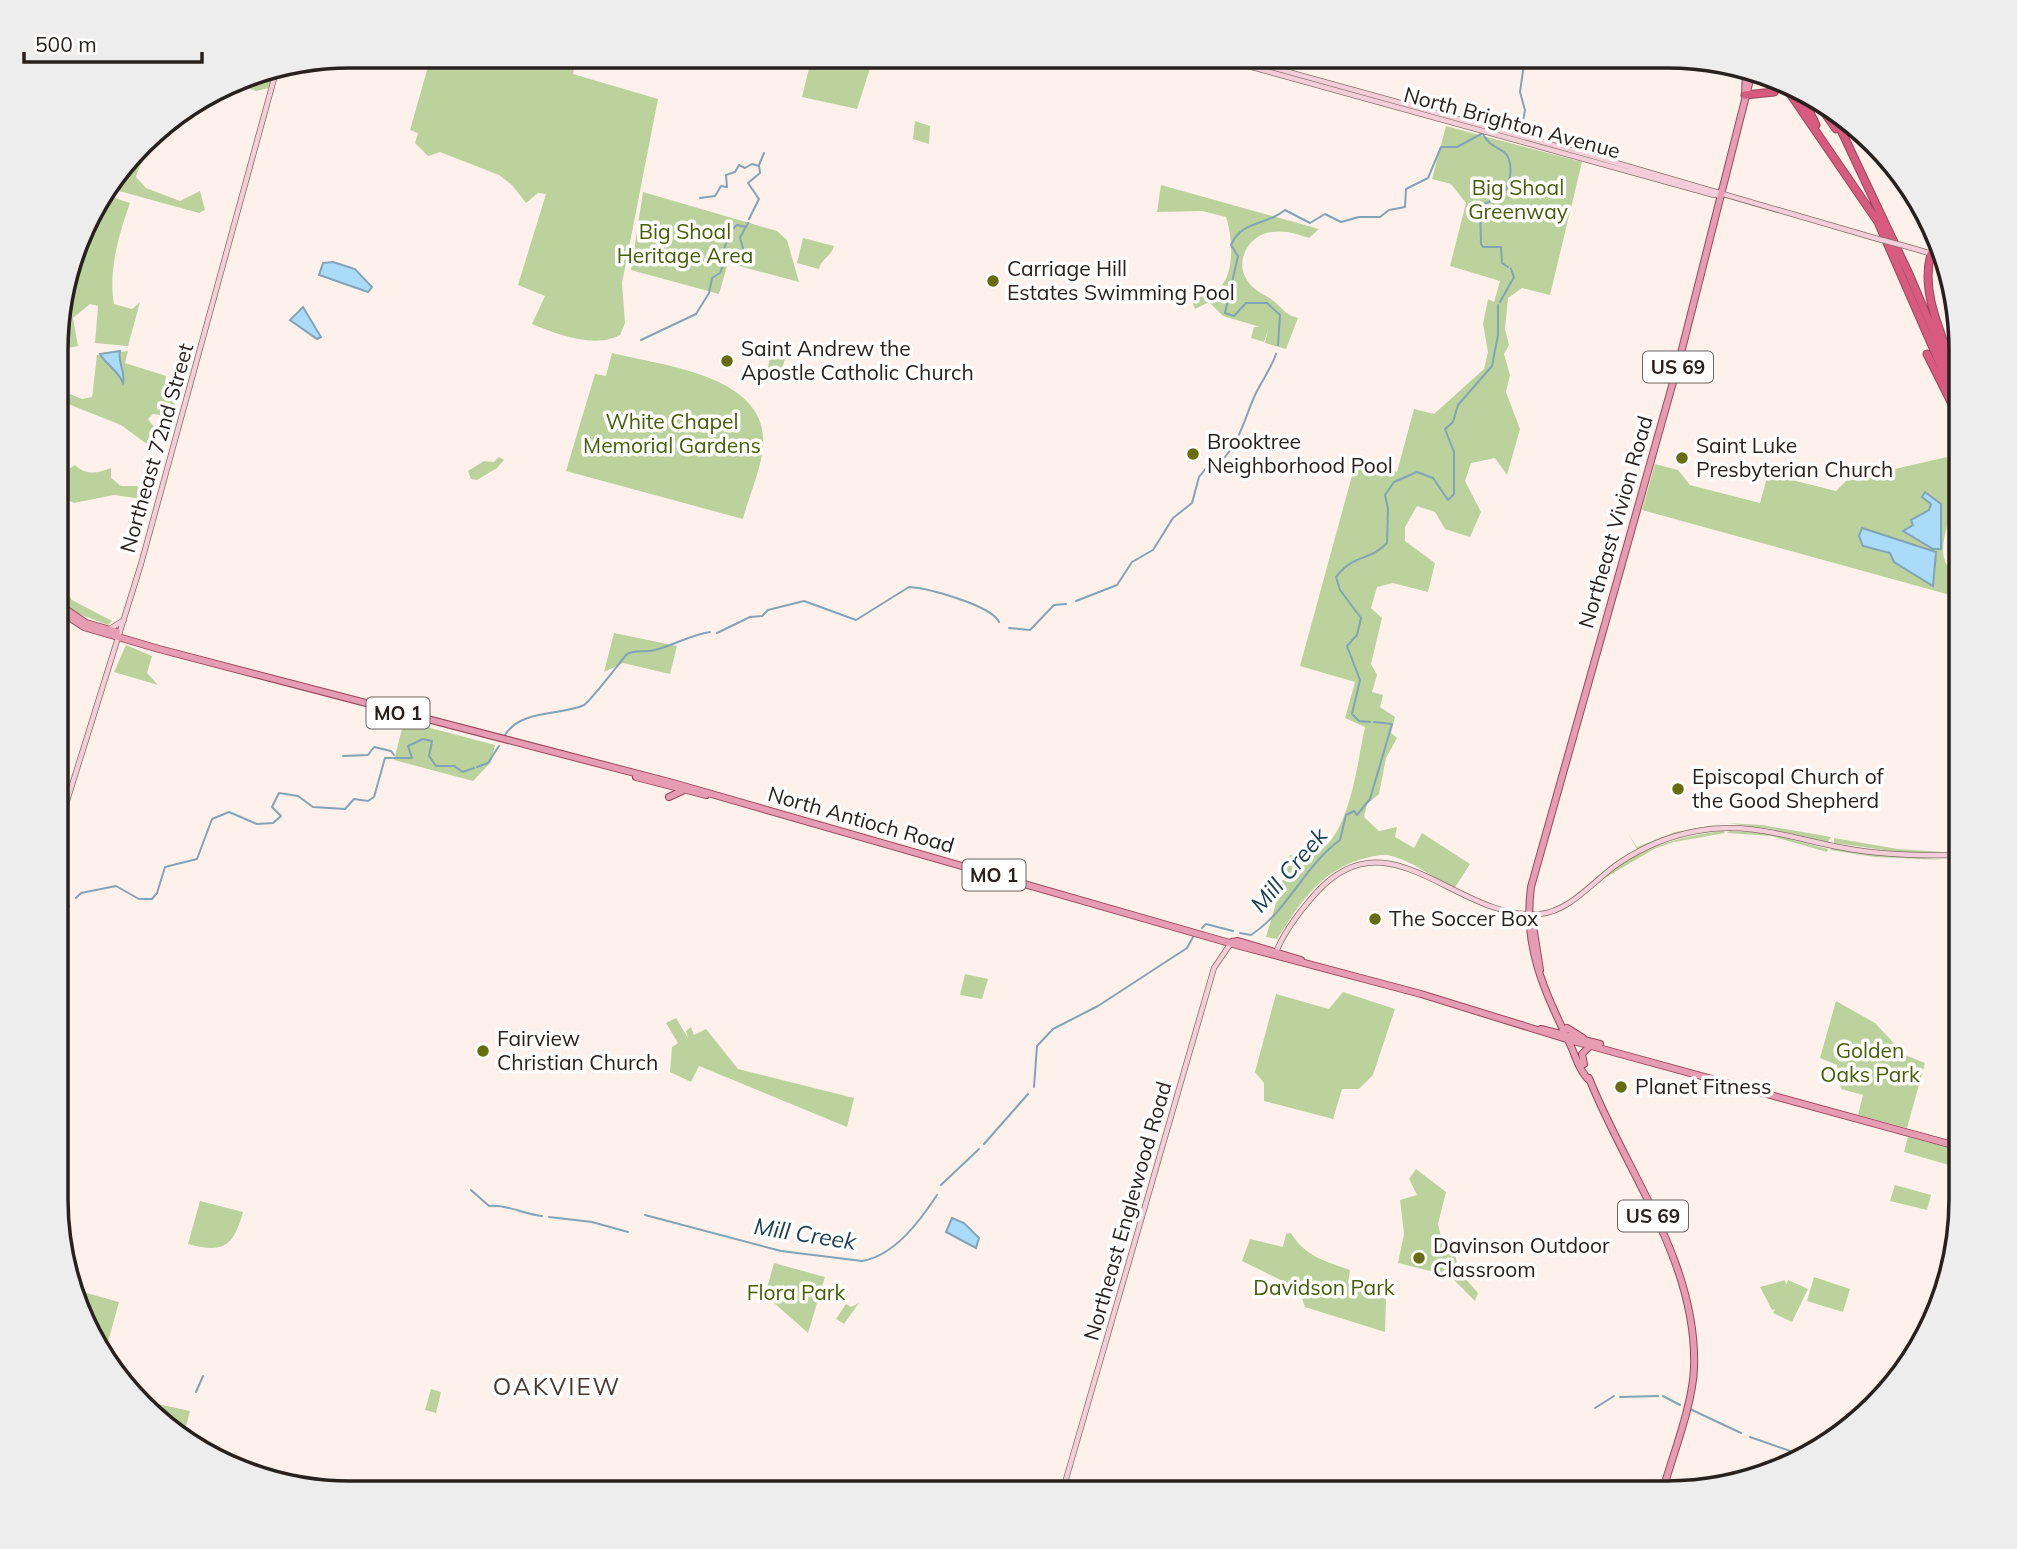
<svg xmlns="http://www.w3.org/2000/svg" width="2017" height="1549" font-family="Mulish,sans-serif">
	<style>
		.green { fill: #bbd29c }
		.water { fill: #aadbf9; stroke: #83a3b7; stroke-width: 2 }
		.lines { fill: none; stroke-linecap: round; stroke-linejoin: round }
		.stream { stroke: #83a3b7; stroke-width: 2 }
		.secondary-casing { stroke: #806e64; stroke-width: 6 }
		.primary-casing { stroke: #99475c; stroke-width: 8 }
		.highway-casing { stroke: #99475c; stroke-width: 9 }
		.secondary { stroke: #f3ced8; stroke-width: 4.5 }
		.primary { stroke: #e69db2; stroke-width: 6 }
		.highway { stroke: #d65b7e; stroke-width: 7 }
		.secondary-bridge-casing { stroke: #806e64; stroke-width: 6; stroke-linecap: butt }
		.secondary-bridge { stroke: #f3ced8; stroke-width: 4.5 }
		.poi-dot { fill: #676c10; stroke: #fff; stroke-width: 2.5 }
		.labels { text-anchor: middle; stroke-width: 7; stroke-linejoin: round; paint-order: stroke }
		.shield { fill: #fff; stroke: #696462; stroke-width: 2 }
		.shield-label { font-size: 19px; font-weight: bold; fill: #29211e }
		.street-label { font-size: 21px; fill: #29211e; stroke: #fff }
		.park-label { font-size: 21px; fill: #445f06; stroke: #fff }
		.poi-label { font-size: 21px; fill: #29211e; stroke: #fff; text-anchor: start }
		.water-label { font-size: 23px; font-style: italic; fill: #1c4156; stroke: #fff }
		.quarter-label { font-size: 24px; letter-spacing: 2px; fill: #483830; stroke: #fff }
		.rim { fill: none; stroke: #29211e; stroke-width: 3.5 }
	</style>
	<rect width="100%" height="100%" fill="#fef1eb"/>
	<path class="green" d="M 431,56 L 577,56 L 573,74 L 658,99 L 622,283 L 625,323 L 620,335 C 595,349 556,334 532,324 L 545,296 L 518,285 L 546,194 L 538,193 L 526,203 L 512,185 L 499,175 L 440,152 L 428,156 L 415,143 L 418,133 L 410,130 Z
		M 812,56 L 874,56 L 857,109 L 802,97 Z
		M 275,69 L 269,88 L 256,91 L 236,83 L 256,72 Z
		M 915,121 L 930,126 L 929,144 L 913,139 Z
		M 163,126 L 161,134 L 152,135 C 152,154 140,160 136,177 L 146,188 L 180,201 L 200,191 L 205,210 L 199,213 L 108,188 L 157,129 Z
		M 1446,126 L 1582,162 L 1550,295 L 1522,288 L 1508,298 L 1505,329 L 1509,345 L 1504,354 L 1510,375 L 1506,392 L 1520,429 L 1507,475 L 1495,458 L 1471,463 L 1465,481 L 1481,512 L 1470,537 L 1445,529 L 1435,512 L 1417,506 L 1405,527 L 1405,541 L 1435,563 L 1428,592 L 1393,583 L 1377,587 L 1371,608 L 1382,618 L 1371,664 L 1377,675 L 1372,692 L 1383,695 L 1380,707 L 1395,717 L 1391,733 L 1397,738 L 1386,758 L 1379,794 L 1367,804 L 1364,817 L 1379,831 L 1397,827 L 1395,837 L 1414,848 L 1422,833 L 1470,864 L 1454,889 C 1434,878 1410,859 1387,855 C 1380,854 1372,857 1366,858 C 1322,868 1299,904 1277,939 L 1266,937 L 1290,855 C 1348,870 1356,766 1365,727 L 1345,718 L 1355,682 L 1300,666 L 1356,461 L 1397,472 L 1414,409 L 1434,414 L 1484,369 L 1488,352 L 1483,324 L 1488,299 L 1494,302 L 1500,281 L 1450,266 L 1466,203 L 1451,184 L 1432,179 Z
		M 1161,185 L 1319,229 L 1309,238 C 1297,234 1286,230 1272,232 C 1250,234 1234,260 1247,280 C 1255,293 1266,294 1276,303 C 1285,311 1286,315 1298,318 L 1286,349 L 1265,343 L 1268,330 L 1264,342 L 1251,338 L 1254,327 L 1260,327 L 1223,316 L 1209,302 L 1195,309 L 1191,299 C 1201,295 1215,293 1222,285 C 1235,269 1232,235 1226,217 L 1202,211 L 1157,212 Z
		M 643,192 L 777,231 L 787,240 L 799,282 L 728,263 L 719,294 L 631,270 Z
		M 103,194 L 130,203 C 119,234 108,271 114,304 L 132,309 L 140,302 L 128,346 L 95,343 L 98,306 L 90,304 L 73,318 L 78,346 L 59,350 L 59,312 L 95,204 Z
		M 803,238 L 834,246 C 831,257 821,259 819,269 L 797,263 Z
		M 774,344 L 788,347 L 779,381 L 765,378 Z
		M 128,351 L 125,363 L 166,376 L 164,389 L 175,400 L 175,410 L 167,416 L 153,414 L 148,419 L 156,430 L 151,447 L 121,425 L 58,400 L 58,389 L 82,399 L 92,397 L 97,355 Z
		M 612,353 C 663,366 769,375 763,446 C 761,470 749,496 743,519 L 566,471 L 595,374 L 606,376 Z
		M 499,457 L 504,460 L 497,468 L 477,480 L 471,479 L 468,471 L 484,461 L 494,462 Z
		M 1947,457 C 1950,474 1953,490 1951,507 C 1948,532 1930,563 1961,576 L 1961,598 L 1642,510 L 1655,464 L 1678,470 L 1690,485 L 1760,503 L 1768,474 L 1836,491 L 1847,480 Z
		M 58,465 L 69,469 L 75,465 C 87,476 97,473 111,468 L 111,478 L 121,486 L 137,486 L 150,500 L 114,495 L 74,503 L 58,495 Z
		M 58,580 L 72,600 L 112,621 L 108,625 L 74,612 L 58,597 Z
		M 614,633 L 677,646 L 670,674 L 623,663 L 604,672 Z
		M 126,645 L 152,656 L 147,673 L 158,685 L 114,672 Z
		M 404,721 L 495,745 L 491,762 L 473,781 L 394,760 Z
		M 1725,823 L 1691,830 L 1637,849 L 1628,833 L 1637,847 L 1675,832 Z
		M 1727,823 L 1762,825 L 1831,837 L 1828,842 L 1772,829 Z
		M 1723,831 L 1725,833 L 1674,842 L 1654,849 L 1603,879 C 1635,849 1679,836 1723,831 Z
		M 1729,831 L 1765,833 L 1828,849 L 1827,852 L 1771,836 L 1727,833 Z
		M 1834,838 L 1898,849 L 1943,852 L 1898,852 L 1834,843 Z
		M 1832,848 L 1943,860 L 1875,857 L 1830,850 Z
		M 965,974 L 988,979 L 982,999 L 960,995 Z
		M 1343,992 L 1395,1009 L 1373,1075 L 1359,1089 L 1342,1089 L 1333,1119 L 1264,1101 L 1264,1083 L 1255,1072 L 1276,994 L 1329,1009 Z
		M 1836,1001 L 1875,1023 L 1905,1055 L 1925,1063 L 1907,1128 L 1858,1115 L 1863,1095 L 1841,1089 L 1837,1065 L 1820,1058 Z
		M 676,1018 L 688,1038 L 686,1031 L 691,1027 L 694,1035 L 706,1029 L 738,1069 L 854,1098 L 847,1127 L 699,1066 L 691,1082 L 670,1072 L 672,1047 L 678,1043 L 666,1023 Z
		M 1908,1137 L 1953,1149 L 1949,1165 L 1904,1152 Z
		M 1416,1169 L 1446,1192 L 1438,1224 L 1442,1241 L 1453,1241 L 1458,1270 L 1478,1293 L 1475,1301 L 1450,1276 L 1398,1263 L 1404,1234 L 1400,1200 L 1417,1195 L 1409,1179 Z
		M 1895,1185 L 1931,1195 L 1927,1210 L 1890,1201 Z
		M 200,1201 L 243,1212 C 233,1248 223,1253 188,1244 Z
		M 1291,1233 C 1304,1256 1327,1262 1350,1270 L 1348,1283 L 1386,1299 L 1385,1332 L 1305,1307 L 1299,1289 L 1242,1261 L 1250,1239 L 1283,1247 L 1286,1234 Z
		M 774,1263 L 825,1277 L 808,1333 L 765,1295 Z
		M 1814,1277 L 1850,1289 L 1843,1312 L 1807,1301 Z
		M 1785,1280 L 1786,1285 L 1788,1280 L 1808,1289 L 1792,1322 L 1773,1313 L 1775,1309 L 1772,1310 L 1760,1287 Z
		M 76,1290 L 119,1302 L 105,1353 L 87,1329 Z
		M 859,1303 L 844,1324 L 836,1319 L 846,1304 L 851,1307 Z
		M 431,1389 L 441,1392 L 436,1413 L 425,1410 Z
		M 138,1396 L 144,1401 L 190,1411 L 185,1430 L 157,1420 Z
		M 1069,1481 L 1072,1481 L 1103,1493 L 1066,1493 Z"/>
	<path class="water" d="M 333,262 L 355,269 L 372,287 L 368,292 L 319,275 L 323,263 Z
		M 303,307 L 321,337 L 317,339 L 290,320 Z
		M 120,351 C 117,361 126,372 123,383 C 118,370 106,365 100,354 Z
		M 1925,492 L 1941,504 L 1941,549 L 1933,549 L 1903,531 L 1913,525 L 1911,520 L 1929,510 L 1931,504 L 1922,497 Z
		M 1862,528 L 1936,552 L 1933,586 L 1894,562 L 1890,553 L 1863,546 L 1859,536 Z
		M 952,1218 L 964,1223 L 979,1238 L 976,1248 L 946,1232 Z"/>
	<g class="lines">
		<path class="stream" d="M 1489,126 C 1500,120 1512,128 1523,121 L 1525,110 L 1520,92 L 1525,57
			M 1483,134 C 1488,144 1495,146 1504,152 C 1515,160 1511,191 1499,197 C 1492,201 1486,202 1480,207 L 1481,244 L 1483,247 L 1501,247 L 1502,263 L 1508,267
			M 700,198 L 715,196 L 721,186 L 727,187 L 726,175 L 735,172 L 739,165 L 745,168 L 752,164 L 759,166
			M 749,219 L 759,199 L 748,183 L 760,173 L 759,165 L 764,153
			M 745,228 L 740,238 L 745,255
			M 1500,302 L 1514,277 L 1511,269
			M 641,340 L 696,314 L 709,293 L 712,278 L 720,273 L 726,258 L 723,252 L 731,230 L 737,225 L 746,227 L 748,223
			M 1278,345 L 1280,315 L 1267,303 L 1246,303 L 1234,316 L 1225,313 L 1238,256 L 1231,245 C 1242,220 1266,226 1285,210 L 1310,223 L 1325,214 L 1341,222 L 1359,217 L 1380,217 L 1389,210 L 1405,207 L 1406,189 L 1428,178 L 1441,147 L 1457,147 L 1483,133
			M 1222,460 C 1240,442 1245,417 1255,395 C 1262,380 1271,369 1276,354
			M 1076,601 L 1117,585 L 1132,562 L 1153,550 L 1173,518 L 1192,503 L 1199,477 L 1207,467 L 1217,465
			M 1009,628 L 1030,630 L 1054,605 L 1066,604
			M 717,633 L 750,617 L 762,616 L 768,610 L 804,601 L 856,620 L 909,587 C 927,588 991,605 999,622
			M 1370,722 L 1359,721 L 1352,714 L 1360,680 L 1347,646 L 1357,635 L 1361,618 L 1340,590 L 1336,577 C 1354,553 1369,562 1387,543 L 1388,509 L 1385,495 L 1394,482 L 1417,472 L 1433,478 L 1448,500 L 1454,494 L 1454,452 L 1445,429 L 1453,422 L 1458,405 L 1492,366 L 1498,335 L 1498,305
			M 505,735 C 521,709 560,716 584,705 C 590,702 620,662 627,654 C 637,649 645,653 655,650 C 674,645 690,635 710,632
			M 343,756 L 368,755 L 374,747 L 391,751 L 394,755
			M 477,767 L 488,763 L 499,746
			M 76,898 L 81,893 L 116,886 L 139,899 L 152,899 L 157,893 L 165,867 L 197,859 L 212,819 L 229,812 L 257,824 L 273,823 L 281,816 L 272,807 L 279,793 L 298,796 L 313,807 L 345,809 L 354,799 L 368,801 L 374,797 L 385,758 L 412,758 L 408,746 L 423,739 L 432,741 L 429,756 L 436,766 L 454,766 L 463,772 L 474,768
			M 57,927 L 69,906
			M 1202,928 L 1206,924 L 1233,931
			M 1240,933 L 1251,935 C 1288,911 1304,866 1340,840 L 1346,815 L 1354,811 L 1357,815 L 1370,799 L 1392,724 L 1374,722
			M 1034,1087 L 1037,1046 L 1053,1029 L 1098,1006 L 1187,948 L 1193,937
			M 984,1144 L 1028,1094
			M 941,1185 L 979,1149
			M 471,1190 L 489,1206 C 506,1204 524,1214 542,1216
			M 645,1215 L 781,1251 L 862,1261 C 894,1256 920,1221 937,1195
			M 549,1217 L 592,1222 L 628,1232
			M 196,1392 L 203,1376
			M 1663,1396 L 1680,1405
			M 1620,1397 L 1658,1396
			M 1595,1408 L 1614,1396
			M 1690,1409 L 1741,1433
			M 1750,1437 L 1790,1451 L 1801,1459
			M 1040,1482 L 1053,1486"/>
		<defs>
			<path id="secondary" d="M 1212,56 L 1714,195 L 1722,195
				M 1231,56 L 1589,155 L 1878,239
				M 1905,246 L 1939,256
				M 108,630 L 124,620
				M 57,833 L 141,564 L 277,68
				M 1275,955 C 1283,932 1300,911 1316,893 C 1390,811 1456,921 1540,914 C 1571,911 1594,880 1619,863 C 1643,847 1669,836 1697,831 C 1749,821 1794,839 1844,848 C 1882,855 1922,856 1961,855
				M 1062,1493 L 1214,968 L 1231,943"/>
			<path id="primary" d="M 1745,95 L 1746,71
				M 58,604 L 86,623 L 117,632
				M 58,610 L 84,627 L 159,649 L 673,783 L 1240,946 L 1421,994 L 1573,1041 L 1960,1147
				M 636,777 L 706,795
				M 669,797 L 682,791
				M 1532,919 L 1540,970
				M 1232,942 L 1238,941 L 1301,960
				M 1567,1028 L 1583,1038
				M 1541,1029 L 1600,1044
				M 1584,1064 L 1582,1054 L 1590,1046
				M 1589,1078 C 1626,1172 1698,1263 1694,1368 C 1693,1404 1672,1457 1662,1493
				M 1589,1080 C 1579,1071 1575,1054 1569,1042 C 1544,990 1523,946 1531,887 L 1679,361 L 1752,72"/>
			<path id="highway" d="M 1780,79 L 1878,222 L 1961,412
				M 1800,92 L 1816,125
				M 1745,95 L 1774,92 L 1778,87 L 1777,79
				M 1817,102 L 1836,129
				M 1832,111 L 1909,274 L 1961,396
				M 1931,254 C 1920,292 1942,334 1954,370
				M 1927,354 L 1961,422"/>
		</defs>
		<use href="#secondary" class="secondary-casing"/>
		<use href="#primary" class="primary-casing"/>
		<use href="#highway" class="highway-casing"/>
		<use href="#secondary" class="secondary"/>
		<use href="#primary" class="primary"/>
		<use href="#highway" class="highway"/>
		<defs>
			<path id="secondary-bridge" d="M 1878,239 L 1905,246"/>
		</defs>
		<use href="#secondary-bridge" class="secondary-bridge-casing"/>
		<use href="#secondary-bridge" class="secondary-bridge"/>
	</g>
	<g class="poi-dot">
		<circle cx="993" cy="281" r="7"/>
		<circle cx="727" cy="361" r="7"/>
		<circle cx="1193" cy="454" r="7"/>
		<circle cx="1682" cy="458" r="7"/>
		<circle cx="1678" cy="789" r="7"/>
		<circle cx="1375" cy="919" r="7"/>
		<circle cx="483" cy="1051" r="7"/>
		<circle cx="1621" cy="1087" r="7"/>
		<circle cx="1419" cy="1258" r="7"/>
	</g>
	<g class="labels">
		<g class="shield">
			<rect x="1643" y="351.5" width="70" height="31" rx="5"/>
			<rect x="366.5" y="697.5" width="63" height="31" rx="5"/>
			<rect x="962.5" y="859.5" width="63" height="31" rx="5"/>
			<rect x="1618" y="1200.5" width="70" height="31" rx="5"/>
		</g>
		<g class="shield-label">
			<text x="1678" y="374">US 69</text>
			<text x="398" y="720">MO 1</text>
			<text x="994" y="882">MO 1</text>
			<text x="1653" y="1223">US 69</text>
		</g>
		<g class="street-label">
			<text transform="translate(1512 123) rotate(15)" y="7">North Brighton Avenue</text>
			<text transform="translate(157 448) rotate(-74)" y="7">Northeast 72nd Street</text>
			<text transform="translate(1616 522) rotate(-74)" y="7">Northeast Vivion Road</text>
			<text transform="translate(861 820) rotate(16)" y="7">North Antioch Road</text>
			<text transform="translate(1128 1211) rotate(-74)" y="7">Northeast Englewood Road</text>
		</g>
		<g class="park-label">
			<text x="1518" y="195">Big Shoal<tspan x="1518" dy="24">Greenway</tspan></text>
			<text x="685" y="239">Big Shoal<tspan x="685" dy="24">Heritage Area</tspan></text>
			<text x="672" y="429">White Chapel<tspan x="672" dy="24">Memorial Gardens</tspan></text>
			<text x="1870" y="1058">Golden<tspan x="1870" dy="24">Oaks Park</tspan></text>
			<text x="1324" y="1295">Davidson Park</text>
			<text x="796" y="1300">Flora Park</text>
		</g>
		<g class="poi-label">
			<text x="1007" y="276">Carriage Hill<tspan x="1007" dy="24">Estates Swimming Pool</tspan></text>
			<text x="741" y="356">Saint Andrew the<tspan x="741" dy="24">Apostle Catholic Church</tspan></text>
			<text x="1207" y="449">Brooktree<tspan x="1207" dy="24">Neighborhood Pool</tspan></text>
			<text x="1696" y="453">Saint Luke<tspan x="1696" dy="24">Presbyterian Church</tspan></text>
			<text x="1692" y="784">Episcopal Church of<tspan x="1692" dy="24">the Good Shepherd</tspan></text>
			<text x="1389" y="926">The Soccer Box</text>
			<text x="497" y="1046">Fairview<tspan x="497" dy="24">Christian Church</tspan></text>
			<text x="1635" y="1094">Planet Fitness</text>
			<text x="1433" y="1253">Davinson Outdoor<tspan x="1433" dy="24">Classroom</tspan></text>
		</g>
		<g class="water-label">
			<text transform="translate(1289 870) rotate(-49)" y="8">Mill Creek</text>
			<text transform="translate(805 1234) rotate(9)" y="8">Mill Creek</text>
		</g>
		<g class="quarter-label">
			<text x="557" y="1395">OAKVIEW</text>
		</g>
	</g>
	<path d="M0 0H2017V1549H0ZM350 68H1667A282 282 0 0 1 1949 350V1199A282 282 0 0 1 1667 1481H350A282 282 0 0 1 68 1199V350A282 282 0 0 1 350 68Z" fill="#eeeded" fill-rule="evenodd"/>
	<path class="rim" d="M350 68H1667A282 282 0 0 1 1949 350V1199A282 282 0 0 1 1667 1481H350A282 282 0 0 1 68 1199V350A282 282 0 0 1 350 68Z"/>
	<path d="M24 52v10h178v-10" fill="none" stroke="#29211e" stroke-width="3.5"/>
	<text x="35" y="52" font-size="21" fill="#29211e" stroke="#ffffff" stroke-width="5" paint-order="stroke">500 m</text>
</svg>
